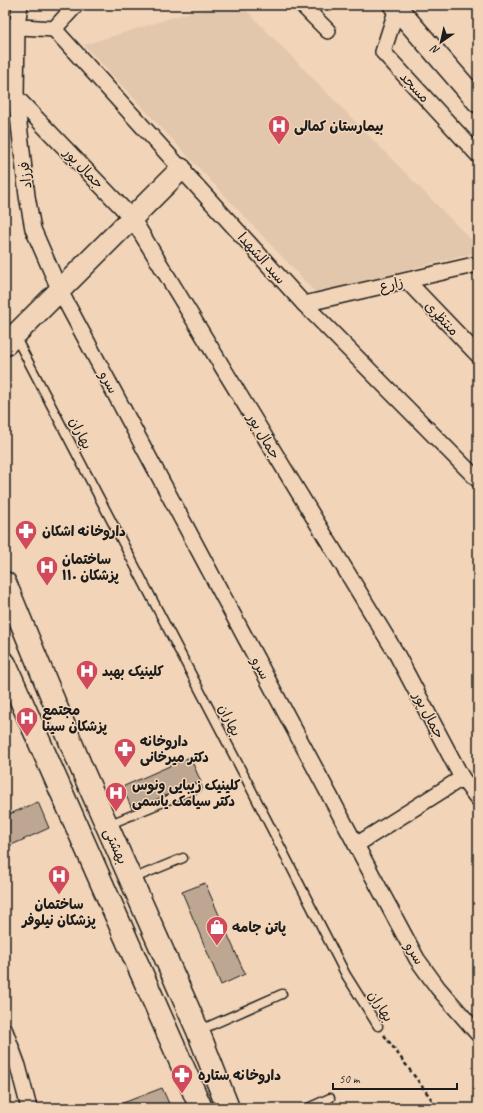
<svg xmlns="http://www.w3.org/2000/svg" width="483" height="1113" viewBox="0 0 483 1113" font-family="Caveat,'Playpen Sans Arabic',sans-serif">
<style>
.built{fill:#e2c7ad}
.building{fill:#bda792;stroke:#1c1c1c}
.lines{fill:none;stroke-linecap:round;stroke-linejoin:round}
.lane-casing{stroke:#1c1c1c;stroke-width:11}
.street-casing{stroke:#1c1c1c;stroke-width:18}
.secondary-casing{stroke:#1c1c1c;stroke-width:24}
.primary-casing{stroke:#1c1c1c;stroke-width:25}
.path{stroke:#1c1c1c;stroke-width:2.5;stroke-dasharray:4 3;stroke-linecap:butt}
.lane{stroke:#f2d5b8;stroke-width:8}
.street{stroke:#f2d5b8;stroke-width:15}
.secondary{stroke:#f2d5b8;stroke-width:21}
.primary{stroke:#f2d5b8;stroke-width:22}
.labels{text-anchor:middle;stroke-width:3;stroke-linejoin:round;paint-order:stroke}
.street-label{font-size:14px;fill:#1c1c1c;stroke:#f2d5b8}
.poi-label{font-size:14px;font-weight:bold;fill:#1c1c1c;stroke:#f2d5b8;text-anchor:start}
</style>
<rect width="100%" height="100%" fill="#f2d5b8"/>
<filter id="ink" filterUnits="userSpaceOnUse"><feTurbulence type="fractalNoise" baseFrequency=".025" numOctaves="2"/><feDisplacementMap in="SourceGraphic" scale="8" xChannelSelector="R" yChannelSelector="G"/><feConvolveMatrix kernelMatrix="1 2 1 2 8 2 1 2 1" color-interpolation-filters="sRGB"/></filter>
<g filter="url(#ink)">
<path class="built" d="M 213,5 L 241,5 L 478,247 L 478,252 L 316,293 L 84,45 Z"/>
<g class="building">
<path d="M 190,757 L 201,782 L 133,811 L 122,787 Z"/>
<path d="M 38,802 L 49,828 L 5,848 L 5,816 Z"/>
<path d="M 205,883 L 245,974 L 221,985 L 182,892 Z"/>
<path d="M 162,1088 L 171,1108 L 110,1108 Z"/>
</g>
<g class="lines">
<g class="lane-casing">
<g id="lane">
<path d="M 15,336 L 246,779 L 346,975 L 378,1026"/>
<path d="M 108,825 L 197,788"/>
<path d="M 132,879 L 183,858"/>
<path d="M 198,1031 L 282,994"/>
<path d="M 308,1108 L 330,1098"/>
</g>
</g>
<g class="street-casing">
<g id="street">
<path d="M 20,5 L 17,25 L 16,97 L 27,196 L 33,229 L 60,291 L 417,959 L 438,988 L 478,1034"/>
<path d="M 302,5 L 328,31"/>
<path d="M 397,8 L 383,52 L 478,155"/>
<path d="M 5,26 L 54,29"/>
<path d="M 54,29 L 304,304 L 478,480"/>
<path d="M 54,29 L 76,5"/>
<path d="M 16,97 L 132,218 L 396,653 L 462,778 L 478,799"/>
<path d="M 407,281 L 478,355"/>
<path d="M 304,304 L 478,264"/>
<path d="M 356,845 L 462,778"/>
<path d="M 5,1031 L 18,1066 L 29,1108"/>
</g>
</g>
<g class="secondary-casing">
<g id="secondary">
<path d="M 394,5 L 478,102"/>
<path d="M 5,345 L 181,169"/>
</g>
</g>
<g class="primary-casing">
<g id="primary">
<path d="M 5,583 L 81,767 L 198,1031 L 228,1108"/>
<path d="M 5,664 L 201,1108"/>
</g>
</g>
<path class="path" d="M 384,1035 L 438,1108"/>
<use href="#lane" class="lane"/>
<use href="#street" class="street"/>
<use href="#secondary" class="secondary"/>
<use href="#primary" class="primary"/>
</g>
</g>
<defs>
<g id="hospital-pin" transform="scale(1.15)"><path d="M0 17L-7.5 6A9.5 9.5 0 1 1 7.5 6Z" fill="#d1495b" stroke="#f2d5b8"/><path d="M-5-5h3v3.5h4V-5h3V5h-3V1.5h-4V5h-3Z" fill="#fff"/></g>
<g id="pharmacy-pin" transform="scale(1.15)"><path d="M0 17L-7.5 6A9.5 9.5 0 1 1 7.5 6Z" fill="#d1495b" stroke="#f2d5b8"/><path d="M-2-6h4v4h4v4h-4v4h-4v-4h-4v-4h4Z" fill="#fff"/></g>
<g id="shop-pin" transform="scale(1.15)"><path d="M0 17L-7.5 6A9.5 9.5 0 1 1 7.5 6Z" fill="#d1495b" stroke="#f2d5b8"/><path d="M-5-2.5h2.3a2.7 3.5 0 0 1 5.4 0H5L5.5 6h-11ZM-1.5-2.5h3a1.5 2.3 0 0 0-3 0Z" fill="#fff"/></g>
</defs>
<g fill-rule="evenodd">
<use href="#hospital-pin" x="279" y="126"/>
<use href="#pharmacy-pin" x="26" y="531"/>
<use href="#hospital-pin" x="47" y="567"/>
<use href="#hospital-pin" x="87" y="671"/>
<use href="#hospital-pin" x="27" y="718"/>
<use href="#pharmacy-pin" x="125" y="749"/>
<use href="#hospital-pin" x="116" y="793"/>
<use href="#hospital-pin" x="59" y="876"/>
<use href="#shop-pin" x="217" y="927"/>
<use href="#pharmacy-pin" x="182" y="1075"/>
</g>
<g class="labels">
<g class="street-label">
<text transform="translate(415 87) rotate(47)" y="5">مسجد</text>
<text transform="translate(84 168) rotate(46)" y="5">جمال پور</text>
<text transform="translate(25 175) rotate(-97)" y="5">فرزاد</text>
<text transform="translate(262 258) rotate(48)" y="5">سید الشهدا</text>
<text transform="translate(391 284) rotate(-13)" y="5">زارع</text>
<text transform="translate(442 318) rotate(46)" y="5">منتظری</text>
<text transform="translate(109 382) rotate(62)" y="5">سرو</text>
<text transform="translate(81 433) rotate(63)" y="5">بهاران</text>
<text transform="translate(264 436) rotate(59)" y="5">جمال پور</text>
<text transform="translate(261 668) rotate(62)" y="5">سرو</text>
<text transform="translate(429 715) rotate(62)" y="5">جمال پور</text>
<text transform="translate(230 720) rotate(63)" y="5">بهاران</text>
<text transform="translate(116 846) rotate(66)" y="5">بهشتى</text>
<text transform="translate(415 953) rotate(60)" y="5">سرو</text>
<text transform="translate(381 1006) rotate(57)" y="5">بهاران</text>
</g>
<g class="poi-label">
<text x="294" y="131">بیمارستان کمالی</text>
<text x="42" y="536">داروخانه اشکان</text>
<text x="62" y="564">ساختمان<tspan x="62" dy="16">پزشکان ۱۱۰</tspan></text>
<text x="102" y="676">کلینیک بهبد</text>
<text x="42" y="715">مجتمع<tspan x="42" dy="16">پزشکان سینا</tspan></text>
<text x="140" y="746">داروخانه<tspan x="140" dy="16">دکتر میرخانی</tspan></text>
<text x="132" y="790">کلینیک زیبایی ونوس<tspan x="132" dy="16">دکتر سیامک یاسمی</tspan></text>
<text x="59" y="909" text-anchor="middle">ساختمان<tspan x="59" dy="16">پزشکان نیلوفر</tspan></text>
<text x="232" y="932">پاتن جامه</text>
<text x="198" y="1080">داروخانه ستاره</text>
</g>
</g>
<rect width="483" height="1113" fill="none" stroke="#f2d5b8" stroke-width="20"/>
<rect x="10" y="10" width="463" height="1093" fill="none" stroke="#1c1c1c" stroke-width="1.5" filter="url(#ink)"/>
<g transform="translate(441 42) rotate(214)" stroke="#f2d5b8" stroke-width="3" paint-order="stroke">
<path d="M0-3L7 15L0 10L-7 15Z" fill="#1c1c1c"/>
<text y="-6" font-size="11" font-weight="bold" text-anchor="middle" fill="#1c1c1c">N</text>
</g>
<path d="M333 1083v6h124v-6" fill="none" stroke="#1c1c1c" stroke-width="2"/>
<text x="339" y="1083" font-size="12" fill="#1c1c1c" stroke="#f2d5b8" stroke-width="3" paint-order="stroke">50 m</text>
</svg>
